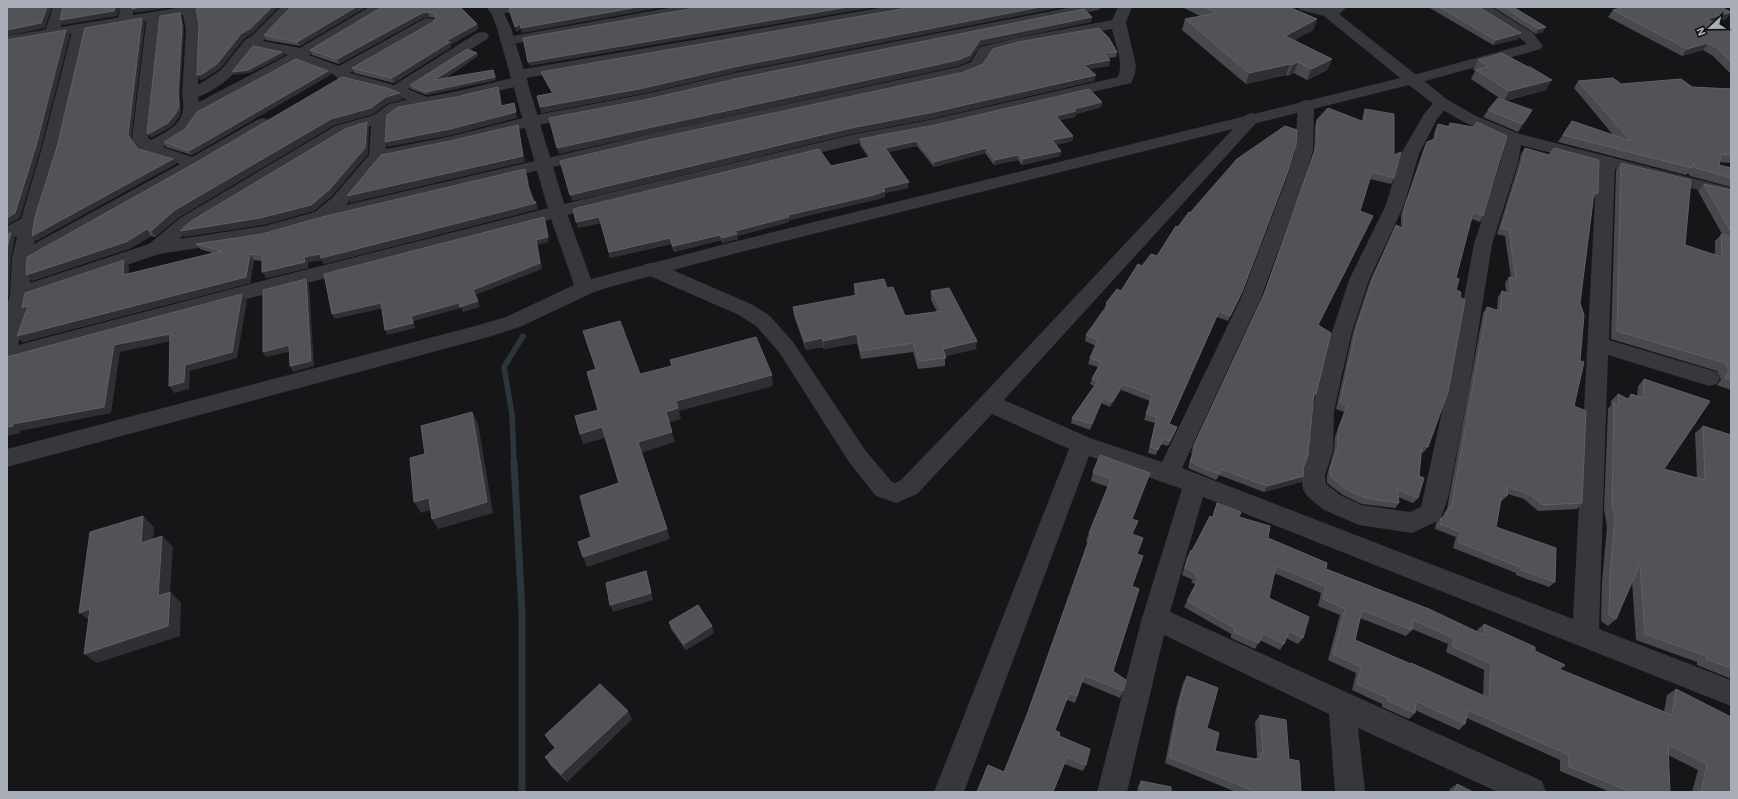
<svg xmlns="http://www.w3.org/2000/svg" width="1738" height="799" viewBox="0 0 1738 799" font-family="'Work Sans',sans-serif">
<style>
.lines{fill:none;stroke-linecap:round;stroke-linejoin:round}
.stream-far1{stroke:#2c353c;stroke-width:5.5}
.stream{stroke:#2c353c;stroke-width:7}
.minor{fill:#37383d;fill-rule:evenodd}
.tertiary{fill:#37383d;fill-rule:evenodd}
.wall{fill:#47494d;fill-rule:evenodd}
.shaded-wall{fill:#2f3033}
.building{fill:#525359;stroke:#5f6168;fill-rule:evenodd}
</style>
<rect width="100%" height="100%" fill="#161618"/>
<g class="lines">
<path class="stream-far1" d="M 514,463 L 512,414 L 504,367 L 523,336"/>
<path class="stream" d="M 514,462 L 522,612 L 522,792"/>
<g class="minor">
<path d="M 53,7 L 67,7 L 59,32 L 57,35 L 52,36 L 47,35 L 45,32 Z"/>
<path d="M 120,7 L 134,7 L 132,21 L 130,24 L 125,25 L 120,24 L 118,21 Z"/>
<path d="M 184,7 L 198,7 L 196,10 L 200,30 L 198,85 L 221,70 L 245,40 L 254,34 L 281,7 L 296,7 L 263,41 L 300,48 L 369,7 L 386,7 L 384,10 L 309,55 L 339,66 L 424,19 L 429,18 L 434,19 L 436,22 L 434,25 L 350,73 L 394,85 L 477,33 L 482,32 L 487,33 L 489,36 L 487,39 L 408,89 L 427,97 L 458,91 L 512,78 L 510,75 L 513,72 L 518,70 L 885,7 L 917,7 L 915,10 L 910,11 L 526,78 L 528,81 L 526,84 L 458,101 L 400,111 L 388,120 L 386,149 L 452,136 L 531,116 L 645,94 L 735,73 L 1072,7 L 1101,7 L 1099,10 L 1094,11 L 735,83 L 645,104 L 532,126 L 452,146 L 383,160 L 346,205 L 654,133 L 958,67 L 971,62 L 980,47 L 1017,38 L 1112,20 L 1118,7 L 1132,7 L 1126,22 L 1136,66 L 1135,73 L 1131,83 L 934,129 L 851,145 L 602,206 L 273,292 L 7,364 L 7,306 L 10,294 L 12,259 L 17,236 L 7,240 L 7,226 L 21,219 L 41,151 L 73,28 L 75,25 L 80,24 L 85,25 L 87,28 L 59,151 L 38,222 L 34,244 L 180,164 L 143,152 L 132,139 L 147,16 L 149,13 L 154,12 L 159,13 L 161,16 L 148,138 L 151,140 C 172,129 188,122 182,95 L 186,30 L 182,10 ZM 1112,29 C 1115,44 1124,61 1118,77 L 934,119 L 851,135 L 600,195 L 273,278 L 18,345 L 29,298 L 159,254 L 265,238 L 325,221 L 654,143 L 963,76 L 982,68 L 991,53 L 1017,46 ZM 254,48 L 288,55 L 199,102 L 198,97 C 223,87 240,70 254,48 ZM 298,62 L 335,75 L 338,79 L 390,93 L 407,100 L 389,104 L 374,115 L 335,126 L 180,218 L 149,244 L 30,283 L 31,262 L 269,126 L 271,123 L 269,120 L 263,118 L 257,120 L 192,157 L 163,147 L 187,132 L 199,115 ZM 371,126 L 369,155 L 333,197 L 315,212 L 264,226 L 179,239 L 194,226 L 347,134 Z"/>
<path d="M 496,7 L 524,7 L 522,10 L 497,15 L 492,14 L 490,11 L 492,8 Z"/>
<path d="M 674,7 L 705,7 L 703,10 L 698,11 L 507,45 L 502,44 L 500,41 L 502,38 L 507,37 Z"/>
<path d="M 1474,7 L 1491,7 L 1533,33 L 1543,46 L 1541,49 L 1418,83 L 1412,85 L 1406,83 L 1404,80 L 1406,77 L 1527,44 L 1515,34 L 1476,10 Z"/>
<path d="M 1442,98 L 1448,100 L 1450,103 L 1437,119 L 1419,154 L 1404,205 L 1369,280 L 1352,332 L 1343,370 L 1334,412 L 1333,451 L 1325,475 L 1326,484 L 1342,496 L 1362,505 L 1410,512 L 1421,507 L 1447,389 L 1474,244 L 1500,163 L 1506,138 L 1508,134 L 1514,133 L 1520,134 L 1522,138 L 1518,163 L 1492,244 L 1469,389 L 1448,498 L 1440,520 L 1412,533 L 1359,525 L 1324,510 L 1307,496 L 1303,489 L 1301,475 L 1309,451 L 1312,412 L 1321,370 L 1332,332 L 1349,280 L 1386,205 L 1401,154 L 1424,114 L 1436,100 Z"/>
<path d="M 1306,100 L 1312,102 L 1314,105 L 1313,151 L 1304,180 L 1261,298 L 1182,468 L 1573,619 L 1597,161 L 1600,157 L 1606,156 L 1612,157 L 1615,161 L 1609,340 L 1717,372 L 1720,378 L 1717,384 L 1709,386 L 1608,355 L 1599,629 L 1731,680 L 1731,706 L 1203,497 L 1170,612 L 1542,781 L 1546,792 L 1498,792 L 1358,728 L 1365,792 L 1335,792 L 1329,714 L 1164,635 L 1127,792 L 1097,792 L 1142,618 L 1182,489 L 1089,456 L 964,792 L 934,792 L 1069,449 L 992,414 L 917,494 L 896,503 L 876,496 L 849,462 L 779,352 L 756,326 L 739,315 L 645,274 L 642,269 L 645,264 L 652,263 L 659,264 L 753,305 L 770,316 L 793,342 L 865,450 L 892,482 L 895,483 L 901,480 L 981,397 L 1246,115 L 1252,113 L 1258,115 L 1260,118 L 1258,121 L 1004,400 L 1090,438 L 1162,462 L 1241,298 L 1286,180 L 1295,151 L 1298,105 L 1300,102 Z"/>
</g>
<g class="tertiary">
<path d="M 182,7 L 215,7 L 213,10 L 208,11 L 7,44 L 7,36 Z"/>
<path d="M 486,7 L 501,7 L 511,28 L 567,213 L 591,279 L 733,242 L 1400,78 L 1324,16 L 1300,10 L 1298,7 L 1327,8 L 1347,7 L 1339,14 L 1448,100 L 1476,116 L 1520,134 L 1731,188 L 1731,198 L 1508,142 L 1464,122 L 1436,106 L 1409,85 L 733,254 L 606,288 L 592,293 L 520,327 L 485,338 L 7,467 L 7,449 L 475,326 L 506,317 L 574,285 L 549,213 L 497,28 L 491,13 Z"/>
</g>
</g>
<g class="wall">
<path d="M 291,7 L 366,7 L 300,46 L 266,40 L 264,35 Z"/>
<path d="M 382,7 L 460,7 L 477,24 L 478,29 L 450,45 L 451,47 L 394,83 L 354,73 L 352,68 L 433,22 L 435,18 L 429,17 L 423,18 L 339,64 L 312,55 L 310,50 Z"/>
<path d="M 1184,7 L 1289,7 L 1317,19 L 1313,30 L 1294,40 L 1332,59 L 1327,70 L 1307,80 L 1294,73 L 1288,76 L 1286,75 L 1246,84 L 1182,30 L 1185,19 L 1200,16 L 1184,8 Z"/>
<path d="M 1428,7 L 1479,7 L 1521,33 L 1518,39 L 1493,45 Z"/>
<path d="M 1493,7 L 1513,7 L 1543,32 L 1536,34 Z"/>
<path d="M 1619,7 L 1721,7 L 1731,12 L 1726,19 L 1714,22 L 1731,31 L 1731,74 L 1713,56 L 1703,50 L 1682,56 L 1608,17 L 1613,10 L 1620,8 Z"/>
<path d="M 993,49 L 1117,52 L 1116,57 L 1108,58 L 1110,60 L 1109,66 L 1089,69 L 1094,81 L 934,118 L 851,134 L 572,201 L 964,72 L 983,64 Z"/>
<path d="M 478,56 L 444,79 L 493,70 L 496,80 L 427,95 L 411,89 L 410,85 Z"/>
<path d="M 1478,60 L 1546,90 L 1505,101 L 1532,110 L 1528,118 L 1518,132 L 1483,117 L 1488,110 L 1501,99 L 1471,79 L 1475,71 L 1473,70 Z"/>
<path d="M 328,71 L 330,75 L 192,155 L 166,147 L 164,142 Z"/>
<path d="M 541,72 L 735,72 L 645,93 L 541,113 L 552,93 L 543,77 Z"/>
<path d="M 342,77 L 402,100 L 388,103 L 373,114 L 334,125 L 179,217 L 155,237 L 151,236 L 131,248 L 32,281 L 197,162 Z"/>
<path d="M 1578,81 L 1621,84 L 1731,89 L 1731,163 L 1720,162 L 1719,165 L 1731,168 L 1731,187 L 1690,176 L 1688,173 L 1686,175 L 1558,142 L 1572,121 L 1614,136 L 1574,88 Z"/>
<path d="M 1102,102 L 1101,107 L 1076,114 L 1075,117 L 1060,120 L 1073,136 L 1072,141 L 1056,145 L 1061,151 L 1060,156 L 1022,165 L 1018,160 L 994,165 L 985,153 L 934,167 L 917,146 L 889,152 L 908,188 L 885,193 L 885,197 L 874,200 L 789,220 L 789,222 L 737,236 L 738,239 L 723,243 L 721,240 L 674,252 L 671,244 L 610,258 L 601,223 L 578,228 L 868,157 L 860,145 L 860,139 Z"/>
<path d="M 1365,109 L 1394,178 L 1391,184 L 1370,179 L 1318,325 L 1316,394 L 1313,400 L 1303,469 L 1304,476 L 1301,482 L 1264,492 L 1219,475 L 1216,480 L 1188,468 L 1192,453 L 1191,453 L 1193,447 L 1263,296 L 1314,151 L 1315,126 L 1317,120 L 1362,121 L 1363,115 Z"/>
<path d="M 1450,123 L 1483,216 L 1480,222 L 1472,219 L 1456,278 L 1456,290 L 1428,447 L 1423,453 L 1421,452 L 1418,498 L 1413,503 L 1398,497 L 1399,503 L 1395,508 L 1362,504 L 1343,495 L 1327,483 L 1327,475 L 1334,451 L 1335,437 L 1344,412 L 1336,409 L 1353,332 L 1370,281 L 1396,225 L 1401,227 L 1401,215 L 1424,148 L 1427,142 L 1433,139 L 1435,130 L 1438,124 L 1448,126 Z"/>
<path d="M 1525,148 L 1598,193 L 1593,199 L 1580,303 L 1574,406 L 1582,503 L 1577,509 L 1538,511 L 1524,499 L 1508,494 L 1507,496 L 1502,501 L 1501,501 L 1496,527 L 1555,582 L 1549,587 L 1516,575 L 1516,573 L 1453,548 L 1456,537 L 1435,529 L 1436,523 L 1441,518 L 1443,517 L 1444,513 L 1447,509 L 1483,313 L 1487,307 L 1497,310 L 1498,297 L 1502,291 L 1506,292 L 1505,283 L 1509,277 L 1511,278 L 1505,236 L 1497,234 L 1519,163 L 1521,154 Z"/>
<path d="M 1621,163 L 1685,245 L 1715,255 L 1715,241 L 1722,234 L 1698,191 L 1704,184 L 1731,190 L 1731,390 L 1717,385 L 1721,379 L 1717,371 L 1611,339 L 1616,171 Z"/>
<path d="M 527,175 L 530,191 L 534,202 L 538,209 L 324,264 L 322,260 L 308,262 L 308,268 L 266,278 L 262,261 L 254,260 L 250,283 L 23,342 L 17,336 L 26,312 L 22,308 L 129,266 L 128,274 L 213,253 L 200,249 L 196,244 L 262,234 Z"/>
<path d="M 1190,213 L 1240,297 L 1228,321 L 1217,317 L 1169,425 L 1177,427 L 1175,432 L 1168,446 L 1160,444 L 1156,455 L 1148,453 L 1155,423 L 1144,420 L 1150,401 L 1121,390 L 1110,407 L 1101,403 L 1090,430 L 1071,423 L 1072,418 L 1094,386 L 1090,384 L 1092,379 L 1098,367 L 1088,364 L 1090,358 L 1096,346 L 1085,341 L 1086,335 L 1105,309 L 1106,303 L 1121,291 L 1142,266 L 1157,256 L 1178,227 Z"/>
<path d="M 854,284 L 887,288 L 905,316 L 937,312 L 931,300 L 931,291 L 976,349 L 945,356 L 945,366 L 918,369 L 913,352 L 861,359 L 857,343 L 824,349 L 823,347 L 806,350 L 794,316 L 793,307 L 855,296 L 854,292 Z"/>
<path d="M 1644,379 L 1664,469 L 1697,478 L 1695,433 L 1703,426 L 1731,435 L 1731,677 L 1729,678 L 1697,665 L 1697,662 L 1636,640 L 1632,581 L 1616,619 L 1608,626 L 1601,621 L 1602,582 L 1607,527 L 1604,509 L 1608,409 L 1611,405 L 1611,401 L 1618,394 L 1627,399 L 1631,394 L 1637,396 L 1638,386 Z"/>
<path d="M 1100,455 L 1132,519 L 1132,534 L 1137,554 L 1132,586 L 1113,671 L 1123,691 L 1120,698 L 1082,682 L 1075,703 L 1067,700 L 1055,730 L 1086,765 L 1083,771 L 1064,764 L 1004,772 L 1028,712 L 1088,542 L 1086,541 L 1089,533 L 1108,487 L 1091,481 L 1093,472 Z"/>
<path d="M 1217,503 L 1239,517 L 1268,538 L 1326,569 L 1477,632 L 1477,630 L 1484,624 L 1535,651 L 1565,665 L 1559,670 L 1664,712 L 1667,695 L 1676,689 L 1731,792 L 1692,792 L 1698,770 L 1668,755 L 1670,792 L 1610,792 L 1560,771 L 1560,760 L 1467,718 L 1465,724 L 1459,730 L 1415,710 L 1415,713 L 1409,719 L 1382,707 L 1382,704 L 1352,690 L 1356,673 L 1328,660 L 1340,615 L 1318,606 L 1321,593 L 1274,573 L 1269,598 L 1303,638 L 1298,644 L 1286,638 L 1284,644 L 1280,650 L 1260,640 L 1255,649 L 1231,638 L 1231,634 L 1184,607 L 1196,585 L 1191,582 L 1193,580 L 1182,575 L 1187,557 L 1191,550 L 1192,551 L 1212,517 L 1214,510 ZM 1360,618 L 1406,636 L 1412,630 L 1412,629 L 1448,644 L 1446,652 L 1484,670 L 1483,696 L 1411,663 L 1410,664 L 1355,640 Z"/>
<path d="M 669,622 L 714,633 L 686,650 L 671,629 Z"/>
<path d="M 1187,676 L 1207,728 L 1215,751 L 1255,759 L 1257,757 L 1255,722 L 1260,715 L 1289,759 L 1301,792 L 1236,792 L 1165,763 L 1176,708 L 1183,683 Z"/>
<path d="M 632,719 L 567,782 L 551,766 L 545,757 L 555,748 L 550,743 L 545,735 Z"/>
<path d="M 1141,781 L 1171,792 L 1137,792 L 1138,786 Z"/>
<path d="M 1457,784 L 1473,792 L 1449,792 L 1450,789 Z"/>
</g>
<g class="shaded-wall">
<path d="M 47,7 L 52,7 L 45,28 L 7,36 L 7,30 Z"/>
<path d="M 115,7 L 120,7 L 117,16 L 63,25 L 60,20 Z"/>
<path d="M 141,7 L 173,7 L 135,13 L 132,9 Z"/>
<path d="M 272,7 L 279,7 L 253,33 L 244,39 L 220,69 L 204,79 L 200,80 L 197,75 Z"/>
<path d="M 356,7 L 366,7 L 300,46 L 297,42 Z"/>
<path d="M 638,7 L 665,7 L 522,33 L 521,29 L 516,32 L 515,27 L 520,24 Z"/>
<path d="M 848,7 L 876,7 L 530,66 L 528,62 Z"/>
<path d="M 1040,7 L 1064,7 L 735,72 L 645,93 L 541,113 L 540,107 L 734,67 Z"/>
<path d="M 428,12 L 429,17 L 423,18 L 339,64 L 337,59 L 422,13 Z"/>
<path d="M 1731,12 L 1726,19 L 1702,26 L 1707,19 Z"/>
<path d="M 180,13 L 182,17 L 184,30 L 180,95 L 181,112 L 179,118 L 171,127 L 151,138 L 148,134 L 178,91 Z"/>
<path d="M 1092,17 L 1091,22 L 980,46 L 970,61 L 958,66 L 559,154 L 557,148 L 980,40 Z"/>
<path d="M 142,18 L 145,23 L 131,140 L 128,135 Z"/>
<path d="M 1317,19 L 1313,30 L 1281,46 L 1285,36 Z"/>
<path d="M 477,24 L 478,29 L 450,45 L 451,47 L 394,83 L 392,78 L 446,41 Z"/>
<path d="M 1546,27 L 1543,32 L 1536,34 L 1538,29 Z"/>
<path d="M 66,30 L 70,35 L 40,151 L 20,218 L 7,225 L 7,218 Z"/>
<path d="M 1521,33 L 1518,39 L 1493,45 L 1496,40 Z"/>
<path d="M 1708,43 L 1703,50 L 1682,56 L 1687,49 Z"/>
<path d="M 282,52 L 284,56 L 250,73 L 234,75 L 232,72 Z"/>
<path d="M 477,53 L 478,56 L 436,84 L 434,80 Z"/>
<path d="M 1332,59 L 1327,70 L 1307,80 L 1311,69 Z"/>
<path d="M 1110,60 L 1109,66 L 1083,70 L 1084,65 Z"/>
<path d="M 1298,62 L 1294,73 L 1288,76 L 1292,65 Z"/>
<path d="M 1290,64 L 1286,75 L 1246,84 L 1249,73 Z"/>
<path d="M 493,70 L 496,80 L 427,95 L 426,92 Z"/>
<path d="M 328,71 L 330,75 L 192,155 L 189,151 Z"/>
<path d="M 1096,75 L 1094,81 L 934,118 L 851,134 L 572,201 L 570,195 L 851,128 Z"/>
<path d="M 1552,80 L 1546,90 L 1504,101 L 1509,91 Z"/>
<path d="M 498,87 L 500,92 L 503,111 L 501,106 Z"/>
<path d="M 400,93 L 402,100 L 388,103 L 373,114 L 334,125 L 179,217 L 155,237 L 151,231 L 175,210 L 331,119 L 386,97 Z"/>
<path d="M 1102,102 L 1101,107 L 1076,114 L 1075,117 L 1055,121 L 1056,116 L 1074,109 Z"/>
<path d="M 514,103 L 517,118 L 452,135 L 388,147 L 385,142 Z"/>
<path d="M 1532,110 L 1528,118 L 1518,132 L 1522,124 Z"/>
<path d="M 367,122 L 369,128 L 368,154 L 332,196 L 314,211 L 264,225 L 184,237 L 180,231 Z"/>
<path d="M 518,125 L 519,131 L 525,162 L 350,203 L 347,196 Z"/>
<path d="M 1073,136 L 1072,141 L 1051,146 L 1052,140 Z"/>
<path d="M 917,141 L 917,146 L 885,153 L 885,148 Z"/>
<path d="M 986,148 L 985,153 L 934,167 L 934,162 Z"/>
<path d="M 1061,151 L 1060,156 L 1022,165 L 1023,159 Z"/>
<path d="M 1018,155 L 1018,160 L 994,165 L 995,160 Z"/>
<path d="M 173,159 L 176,164 L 36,241 L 32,236 Z"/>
<path d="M 525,169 L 527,175 L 530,192 L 528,186 Z"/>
<path d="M 909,182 L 908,188 L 885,193 L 885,197 L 874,200 L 789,220 L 789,222 L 737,236 L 738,239 L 723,243 L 722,238 L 735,231 L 788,215 L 883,188 Z"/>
<path d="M 536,203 L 538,209 L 324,264 L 322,260 L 308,262 L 308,268 L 266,278 L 262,272 L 304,257 Z"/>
<path d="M 544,217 L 546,222 L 549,242 L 538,245 L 542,269 L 475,295 L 473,290 L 536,240 Z"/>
<path d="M 599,217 L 601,223 L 578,228 L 576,222 Z"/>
<path d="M 147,229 L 151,236 L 131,248 L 32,281 L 26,275 Z"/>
<path d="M 11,233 L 15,238 L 11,259 L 9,294 L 7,301 L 7,249 Z"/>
<path d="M 720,235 L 721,240 L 674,252 L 673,246 Z"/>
<path d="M 670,238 L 671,244 L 610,258 L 609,252 Z"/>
<path d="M 250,254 L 254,260 L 250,283 L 23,342 L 17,336 Z"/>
<path d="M 124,260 L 129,266 L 128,281 L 123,275 Z"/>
<path d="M 306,279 L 309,284 L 314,366 L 293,372 L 290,366 Z"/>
<path d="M 242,294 L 247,301 L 237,358 L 190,371 L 189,389 L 174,393 L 169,386 L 185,365 Z"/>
<path d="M 478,301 L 480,307 L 463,312 L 461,308 L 414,321 L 415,328 L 387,335 L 385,330 L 411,316 L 459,303 Z"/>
<path d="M 381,303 L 384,308 L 335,319 L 332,314 Z"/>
<path d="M 28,306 L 27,313 L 22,308 Z"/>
<path d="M 170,334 L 176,340 L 120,352 L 111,413 L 20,431 L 20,433 L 7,436 L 7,427 L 114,345 Z"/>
<path d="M 857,334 L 857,343 L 824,349 L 823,341 Z"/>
<path d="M 822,338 L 823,347 L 806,350 L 805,342 Z"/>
<path d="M 977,341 L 976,349 L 942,357 L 943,349 Z"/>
<path d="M 289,345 L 292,351 L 266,357 L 263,352 Z"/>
<path d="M 772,375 L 773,386 L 679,411 L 681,419 L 668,423 L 666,412 L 676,401 Z"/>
<path d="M 1123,384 L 1121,390 L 1110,407 L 1112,402 Z"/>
<path d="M 472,412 L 478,423 L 493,513 L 438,529 L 432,519 Z"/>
<path d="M 602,427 L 605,438 L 583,444 L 580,434 Z"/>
<path d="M 672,432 L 675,442 L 641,453 L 638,442 Z"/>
<path d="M 1304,476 L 1301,482 L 1264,492 L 1267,486 Z"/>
<path d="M 429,498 L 436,508 L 421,513 L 414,502 Z"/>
<path d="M 143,516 L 154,527 L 152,553 L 141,543 Z"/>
<path d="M 667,529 L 670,539 L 587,567 L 583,557 Z"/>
<path d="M 162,536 L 173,547 L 169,606 L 158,596 Z"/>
<path d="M 646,571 L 648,578 L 653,600 L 613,612 L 610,605 Z"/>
<path d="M 170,592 L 181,602 L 180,636 L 97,663 L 84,654 Z"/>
<path d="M 90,609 L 92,622 L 79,613 Z"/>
<path d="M 712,626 L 714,633 L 686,650 L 684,644 Z"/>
<path d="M 628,711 L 632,719 L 567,782 L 561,774 Z"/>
</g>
<g class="building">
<path d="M 7,7 L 47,7 L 41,23 L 7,30 Z"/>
<path d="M 63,7 L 115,7 L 114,11 L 60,20 Z"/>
<path d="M 132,7 L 141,7 L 132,9 Z"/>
<path d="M 209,7 L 272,7 L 251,28 L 241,34 L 217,64 L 202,74 L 197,75 L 199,25 L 196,9 Z"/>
<path d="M 291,7 L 356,7 L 297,42 L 264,35 Z"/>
<path d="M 382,7 L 460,7 L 477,24 L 446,41 L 450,42 L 392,78 L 352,68 L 433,22 L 436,18 L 434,13 L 428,12 L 422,13 L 337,59 L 310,50 Z"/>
<path d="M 519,7 L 638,7 L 521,28 L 520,24 L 515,27 L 509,9 Z"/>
<path d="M 701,7 L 848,7 L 528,62 L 523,38 Z"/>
<path d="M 913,7 L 1040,7 L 734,67 L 644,88 L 540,107 L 537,96 L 553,93 L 541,72 Z"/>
<path d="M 1205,7 L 1289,7 L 1317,19 L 1285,36 L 1332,59 L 1311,69 L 1298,62 L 1292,65 L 1290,64 L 1249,73 L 1185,19 L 1217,13 Z"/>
<path d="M 1439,7 L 1479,7 L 1521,33 L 1496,40 Z"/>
<path d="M 1504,7 L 1513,7 L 1546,27 L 1538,29 Z"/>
<path d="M 1624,7 L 1721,7 L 1731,12 L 1707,19 L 1731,31 L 1731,62 L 1718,49 L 1708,43 L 1687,49 L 1613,10 Z"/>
<path d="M 1084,9 L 1092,17 L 980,40 L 970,55 L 958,60 L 557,148 L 549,118 L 644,100 L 735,79 Z"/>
<path d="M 180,13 L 182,26 L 178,91 L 179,107 L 176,113 L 168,123 L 148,134 L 147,133 L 160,16 Z"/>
<path d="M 142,18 L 128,135 L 139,149 L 173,159 L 32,236 L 35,217 L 57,147 L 85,28 Z"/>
<path d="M 1099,28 L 1109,38 L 1117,52 L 1103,53 L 1110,60 L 1084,65 L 1096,75 L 934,112 L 851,128 L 570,195 L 560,161 L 653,139 L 964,72 L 983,64 L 993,49 L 1018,42 Z"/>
<path d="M 66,30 L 36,146 L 15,213 L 7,218 L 7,40 Z"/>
<path d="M 253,46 L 282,52 L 248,70 L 232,72 Z"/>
<path d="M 467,49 L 477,53 L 434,80 L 493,70 L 495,77 L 426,92 L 410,85 Z"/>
<path d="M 1502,53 L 1528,67 L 1530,67 L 1552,80 L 1509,91 L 1476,70 L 1489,66 L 1478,60 Z"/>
<path d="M 296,59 L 328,71 L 189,151 L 164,142 L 185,129 L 197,112 Z"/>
<path d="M 342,77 L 387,88 L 400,93 L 386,97 L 371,108 L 331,119 L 175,210 L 151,231 L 147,229 L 126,242 L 26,275 L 27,257 L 197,162 Z"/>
<path d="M 1613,78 L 1621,84 L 1681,79 L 1692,87 L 1731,89 L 1731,155 L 1721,154 L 1719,165 L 1731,168 L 1731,178 L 1696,168 L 1693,163 L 1692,168 L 1563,135 L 1572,121 L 1631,141 L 1578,81 Z"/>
<path d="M 498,87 L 501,106 L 514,103 L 516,112 L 450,129 L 385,142 L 387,115 L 398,107 L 456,97 Z"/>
<path d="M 1089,89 L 1102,102 L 1074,109 L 1076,111 L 1056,116 L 1073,136 L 1052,140 L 1061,151 L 1023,159 L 1018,155 L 995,160 L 986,148 L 934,162 L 917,141 L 885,148 L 909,182 L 883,188 L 885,191 L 874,195 L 788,215 L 789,217 L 735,231 L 737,234 L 722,238 L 720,235 L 673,246 L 670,238 L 609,252 L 599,217 L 576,222 L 573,209 L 819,149 L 831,166 L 871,157 L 860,139 L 935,125 Z"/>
<path d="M 1498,98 L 1532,110 L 1522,124 L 1488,110 Z"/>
<path d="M 1328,108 L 1364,122 L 1365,109 L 1394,114 L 1394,155 L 1401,152 L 1394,178 L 1372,172 L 1360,211 L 1373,216 L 1318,325 L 1331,333 L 1316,394 L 1314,393 L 1308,455 L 1303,469 L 1304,476 L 1267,486 L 1221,469 L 1219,474 L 1190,462 L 1195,448 L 1193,447 L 1265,292 L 1317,145 L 1317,120 Z"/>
<path d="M 367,122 L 365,148 L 329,190 L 311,205 L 260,218 L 180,231 L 191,221 L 345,129 Z"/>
<path d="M 1477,122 L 1507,136 L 1483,216 L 1473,212 L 1456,278 L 1459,279 L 1456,290 L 1461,292 L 1460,297 L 1465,300 L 1448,392 L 1428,447 L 1422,445 L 1419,476 L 1424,478 L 1418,498 L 1397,489 L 1399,503 L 1366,498 L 1346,489 L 1331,477 L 1330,469 L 1338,446 L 1338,431 L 1347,406 L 1340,403 L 1357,326 L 1374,275 L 1396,225 L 1404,229 L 1404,209 L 1427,142 L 1435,139 L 1438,124 L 1450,127 L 1450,123 L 1473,127 Z"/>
<path d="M 518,125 L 523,156 L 347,196 L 381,155 L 450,141 Z"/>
<path d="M 1285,126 L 1297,130 L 1296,145 L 1287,174 L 1242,292 L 1230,316 L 1219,311 L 1169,424 L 1177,427 L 1170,441 L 1163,439 L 1158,450 L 1150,447 L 1157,417 L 1146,414 L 1152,395 L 1123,384 L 1112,402 L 1103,398 L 1092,424 L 1072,418 L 1098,381 L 1092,379 L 1101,362 L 1090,358 L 1098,340 L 1086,335 L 1108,304 L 1106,303 L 1117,289 L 1121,291 L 1138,264 L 1142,266 L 1151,254 L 1157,256 L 1176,226 L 1178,227 L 1189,212 L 1190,213 L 1237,159 Z"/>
<path d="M 1525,148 L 1549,155 L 1554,148 L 1599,160 L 1598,193 L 1594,193 L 1580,303 L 1584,315 L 1580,361 L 1584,362 L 1574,406 L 1586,411 L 1582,503 L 1543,505 L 1529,494 L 1508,487 L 1507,496 L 1502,494 L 1496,527 L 1556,548 L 1555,582 L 1521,570 L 1522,568 L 1458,542 L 1461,532 L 1440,524 L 1441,518 L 1446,515 L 1449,507 L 1451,508 L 1487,307 L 1500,311 L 1502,291 L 1511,294 L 1509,277 L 1516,279 L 1509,230 L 1501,228 L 1523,158 Z"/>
<path d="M 1621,163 L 1691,180 L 1685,245 L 1722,257 L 1721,234 L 1731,237 L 1731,380 L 1725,378 L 1729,371 L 1725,363 L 1617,331 Z"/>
<path d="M 525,169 L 528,186 L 534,202 L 535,201 L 536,203 L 321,258 L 320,254 L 304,257 L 305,262 L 262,272 L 262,255 L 250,254 L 246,277 L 17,336 L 28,306 L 22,308 L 25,293 L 124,260 L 123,275 L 222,251 L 196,244 L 262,234 L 322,217 Z"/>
<path d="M 1704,184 L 1731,190 L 1731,232 Z"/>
<path d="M 544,217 L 548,237 L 536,240 L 540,263 L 473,290 L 478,301 L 460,307 L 459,303 L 411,316 L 413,323 L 385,330 L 381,303 L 332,314 L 324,274 Z"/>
<path d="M 11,233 L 7,249 L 7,234 Z"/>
<path d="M 306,279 L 311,361 L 290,366 L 289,345 L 263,352 L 263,290 Z"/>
<path d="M 884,279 L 887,288 L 893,287 L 905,316 L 942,311 L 931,291 L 949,288 L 977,341 L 943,349 L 946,358 L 919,361 L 913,343 L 861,351 L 857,334 L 823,341 L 822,338 L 805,342 L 793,307 L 857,295 L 854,284 Z"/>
<path d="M 242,294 L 232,352 L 185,365 L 184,382 L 169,386 L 170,334 L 114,345 L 104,407 L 13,424 L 13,426 L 7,427 L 7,357 Z"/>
<path d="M 620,321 L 640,374 L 672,366 L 670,360 L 756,337 L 772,375 L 676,401 L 678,408 L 666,412 L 672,432 L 638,442 L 667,529 L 583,557 L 578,542 L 591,537 L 580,496 L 619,483 L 602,427 L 580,434 L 575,416 L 598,410 L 587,372 L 596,369 L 583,331 Z"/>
<path d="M 1644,379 L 1710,401 L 1664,469 L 1705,480 L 1703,426 L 1731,435 L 1731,668 L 1706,659 L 1706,656 L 1645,634 L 1640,564 L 1616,619 L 1609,615 L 1610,575 L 1615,520 L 1612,502 L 1614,402 L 1616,406 L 1618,406 L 1618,394 L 1630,400 L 1631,394 L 1643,398 Z"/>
<path d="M 472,412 L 487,502 L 432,519 L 429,498 L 414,502 L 410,458 L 425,454 L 421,426 Z"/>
<path d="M 1100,455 L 1150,473 L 1132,519 L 1138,521 L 1132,534 L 1143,538 L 1137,554 L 1143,556 L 1132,586 L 1139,589 L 1113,671 L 1126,680 L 1123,691 L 1084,675 L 1077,696 L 1069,693 L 1055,730 L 1060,733 L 1059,736 L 1090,749 L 1086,765 L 1067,757 L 1053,792 L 977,792 L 988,765 L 1004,772 L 1028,712 L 1091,534 L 1089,533 L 1111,479 L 1093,472 Z"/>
<path d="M 1217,503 L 1241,512 L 1239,517 L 1270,526 L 1268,538 L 1327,563 L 1326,569 L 1429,609 L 1484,635 L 1484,624 L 1535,647 L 1535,651 L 1565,665 L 1559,669 L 1672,715 L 1676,689 L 1731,717 L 1731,792 L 1701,792 L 1707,764 L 1668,745 L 1670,792 L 1631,792 L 1568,766 L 1569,755 L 1468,710 L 1465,724 L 1416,701 L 1415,713 L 1388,701 L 1388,698 L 1357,684 L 1361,667 L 1333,654 L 1345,609 L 1323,599 L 1326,587 L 1276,566 L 1269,598 L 1309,617 L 1303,638 L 1289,631 L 1284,644 L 1263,633 L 1259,643 L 1234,632 L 1235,628 L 1187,601 L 1199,578 L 1195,576 L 1196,573 L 1185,568 L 1191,550 L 1192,551 L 1210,516 L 1213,518 ZM 1362,610 L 1412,630 L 1413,620 L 1454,638 L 1452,646 L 1491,664 L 1489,698 L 1411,663 L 1411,664 L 1355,640 Z"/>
<path d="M 143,516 L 141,543 L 162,536 L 158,596 L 170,592 L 168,626 L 84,654 L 90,609 L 79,613 L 90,532 Z"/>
<path d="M 646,571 L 651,593 L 610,605 L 606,583 Z"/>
<path d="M 698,605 L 712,626 L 684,644 L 669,622 Z"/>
<path d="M 1187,676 L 1218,688 L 1207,728 L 1219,733 L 1215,751 L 1260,760 L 1260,753 L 1263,753 L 1260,715 L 1286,720 L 1289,759 L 1299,761 L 1301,792 L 1257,792 L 1169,757 L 1180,701 Z"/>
<path d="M 600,684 L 628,711 L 561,774 L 545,757 L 556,747 L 545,735 Z"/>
<path d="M 1141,781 L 1171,787 L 1171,792 L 1141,792 Z"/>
<path d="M 1457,784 L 1473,792 L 1455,792 Z"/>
</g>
<rect width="1738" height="799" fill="none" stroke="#a8adb8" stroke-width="16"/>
<g transform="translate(1710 28) rotate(248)" stroke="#111113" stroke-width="3" paint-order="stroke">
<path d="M0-3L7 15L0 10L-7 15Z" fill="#a8adb8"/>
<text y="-6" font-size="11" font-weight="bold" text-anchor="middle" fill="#a8adb8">N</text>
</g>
</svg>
